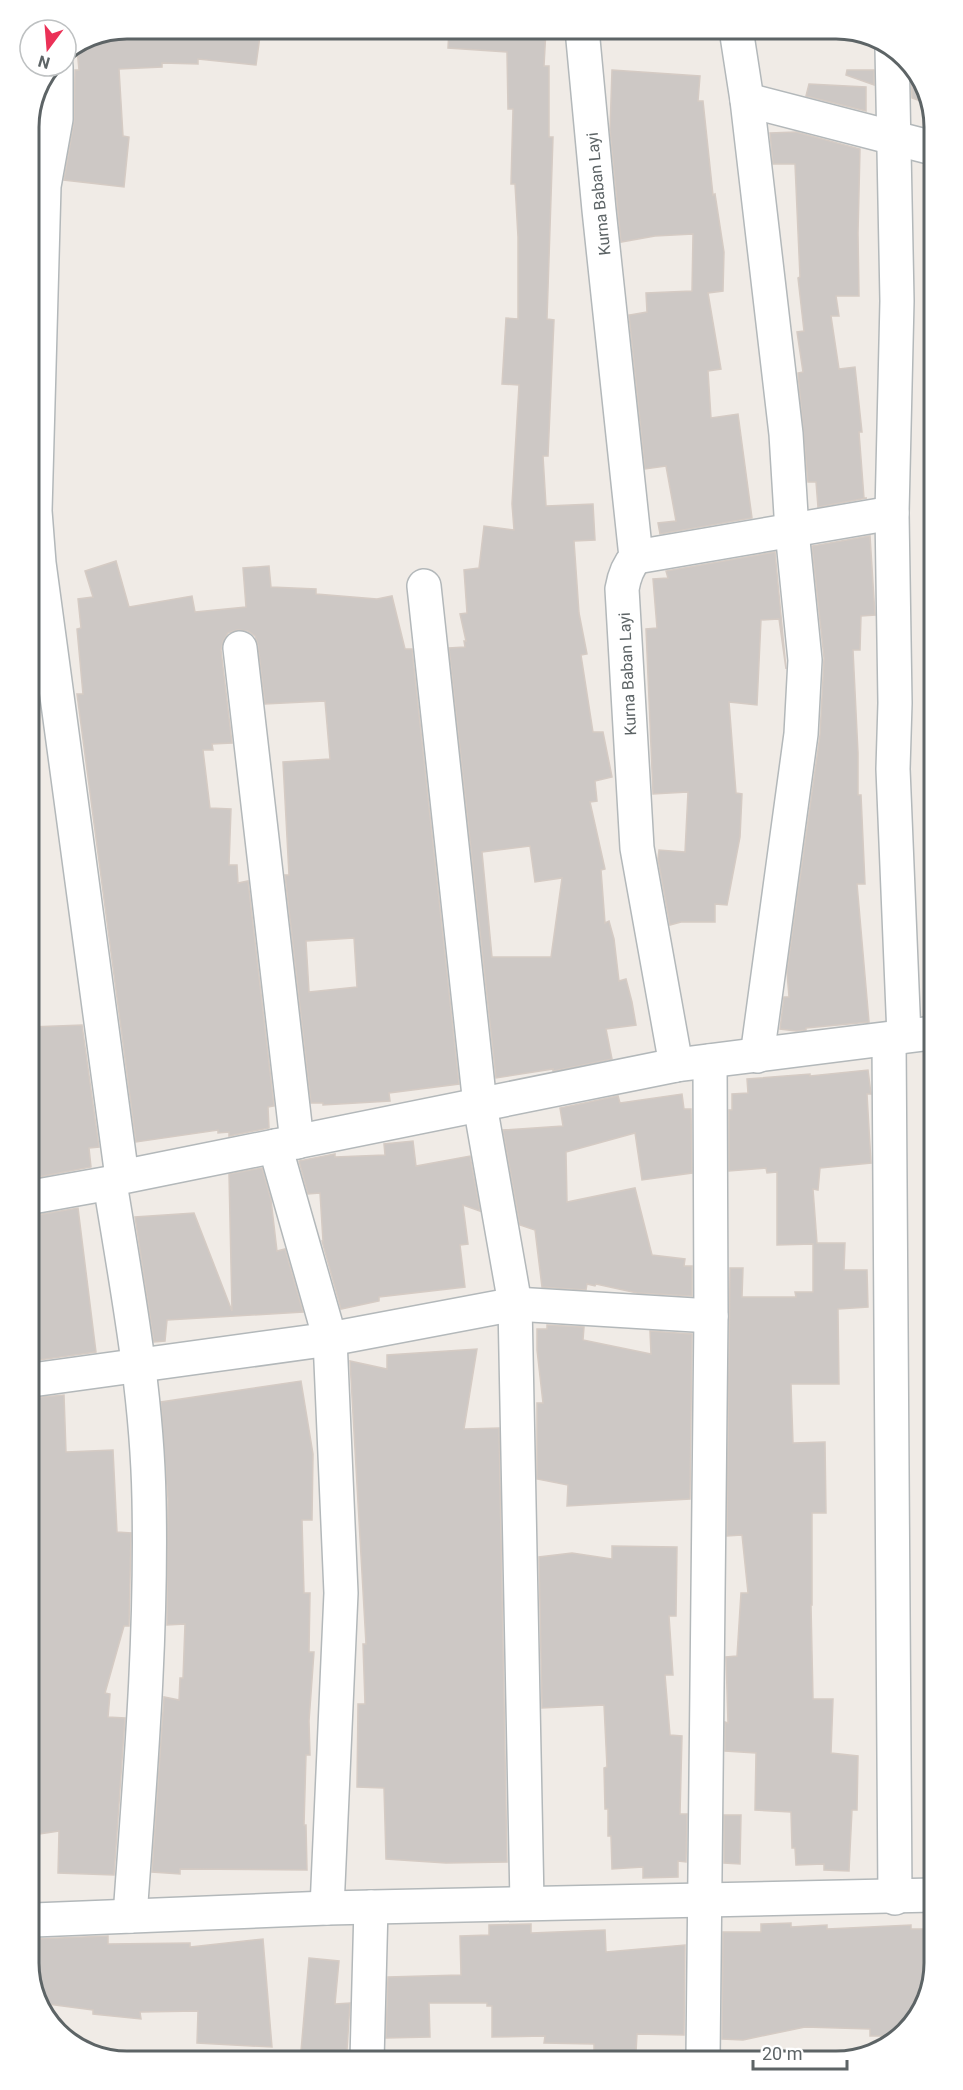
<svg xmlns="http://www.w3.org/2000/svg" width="963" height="2090" viewBox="0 0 963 2090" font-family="Roboto,sans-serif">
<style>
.building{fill:#cdc8c5;stroke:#d5cbc4;stroke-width:1.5;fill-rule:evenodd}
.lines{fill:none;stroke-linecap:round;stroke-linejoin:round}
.minor-casing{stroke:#b3b8ba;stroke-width:36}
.minor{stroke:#fff;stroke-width:33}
.labels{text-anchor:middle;stroke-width:4.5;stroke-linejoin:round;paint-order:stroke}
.street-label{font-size:16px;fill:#5d6466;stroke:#fff}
.rim{fill:none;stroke:#5d6466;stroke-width:3}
</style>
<rect width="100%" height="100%" fill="#f0ebe6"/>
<g class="building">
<path d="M 128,28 L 261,29 L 256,65 L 198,59 L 198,64 L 162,63 L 162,67 L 119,69 L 123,136 L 129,137 L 124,187 L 64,180 L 74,122 L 75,70 L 79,70 L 77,49 Z"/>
<path d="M 449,29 L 546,29 L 544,66 L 549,66 L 549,137 L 553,137 L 547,319 L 554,320 L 548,456 L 543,456 L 546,506 L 593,504 L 595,540 L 574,541 L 579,613 L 587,654 L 581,655 L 593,732 L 603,732 L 612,777 L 595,781 L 597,801 L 590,802 L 605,869 L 601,870 L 605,923 L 609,921 L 614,939 L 619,981 L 626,979 L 632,1002 L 636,1025 L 606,1029 L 612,1059 L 553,1071 L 553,1069 L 496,1078 L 449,648 L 465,647 L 464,641 L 466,641 L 460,614 L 467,613 L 464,570 L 479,568 L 484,526 L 514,530 L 512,504 L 519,385 L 502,384 L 506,318 L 518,319 L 518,237 L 515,184 L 511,184 L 513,109 L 508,109 L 507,52 L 448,48 ZM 530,846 L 535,882 L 562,878 L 551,957 L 492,957 L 482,852 Z"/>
<path d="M 612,70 L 700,76 L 698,101 L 703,101 L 713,195 L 715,194 L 724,252 L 723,291 L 708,293 L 721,369 L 708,371 L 711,418 L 738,414 L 752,518 L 660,534 L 658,523 L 676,521 L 666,466 L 645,469 L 629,315 L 647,312 L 646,293 L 692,291 L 693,234 L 655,236 L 621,242 L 610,130 Z"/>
<path d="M 847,70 L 874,70 L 874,85 L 846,75 Z"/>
<path d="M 911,71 L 929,95 L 929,104 L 912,98 Z"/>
<path d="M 809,84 L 866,87 L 866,111 L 806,96 Z"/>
<path d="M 796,132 L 860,149 L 858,233 L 859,296 L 836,296 L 839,316 L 831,316 L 839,369 L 855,367 L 862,432 L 859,432 L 864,498 L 867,498 L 818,507 L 816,482 L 808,482 L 798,373 L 803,372 L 797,332 L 804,331 L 798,278 L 800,277 L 795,164 L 773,164 L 770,133 Z"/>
<path d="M 870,536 L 875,615 L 861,616 L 860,650 L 853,650 L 858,753 L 858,795 L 861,795 L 865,884 L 857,884 L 869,1022 L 806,1028 L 806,1030 L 796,1031 L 780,1029 L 784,997 L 789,997 L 787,972 L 820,735 L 824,658 L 812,546 Z"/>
<path d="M 775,552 L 786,669 L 779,619 L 761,620 L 757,705 L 729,702 L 736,793 L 742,794 L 740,837 L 727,905 L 715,904 L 715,922 L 681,922 L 670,925 L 658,859 L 659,850 L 685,852 L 688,792 L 653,794 L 646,629 L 657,628 L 653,579 L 668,578 L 666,571 Z"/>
<path d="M 116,561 L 129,607 L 192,596 L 195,612 L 246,607 L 243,568 L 269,566 L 271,587 L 316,589 L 316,594 L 377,599 L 392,596 L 405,649 L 412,649 L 459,1084 L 389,1093 L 390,1101 L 323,1105 L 323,1103 L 311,1103 L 285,875 L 289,875 L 283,762 L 330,759 L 325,701 L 265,704 L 258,645 L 255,636 L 248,631 L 237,630 L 228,633 L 223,641 L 221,650 L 232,743 L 212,744 L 213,750 L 203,750 L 210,808 L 231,809 L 229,865 L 237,865 L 238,883 L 248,881 L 274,1106 L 268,1107 L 269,1128 L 229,1136 L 229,1132 L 218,1133 L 218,1130 L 136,1142 L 77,694 L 83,694 L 77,629 L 81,628 L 78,599 L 93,597 L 85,571 ZM 354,938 L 357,987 L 309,992 L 306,941 Z"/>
<path d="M 82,1025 L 99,1147 L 89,1148 L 91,1167 L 33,1178 L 31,1027 Z"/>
<path d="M 868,1070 L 871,1094 L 867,1094 L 871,1163 L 820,1168 L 818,1190 L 813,1189 L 817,1243 L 845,1243 L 844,1270 L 867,1270 L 868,1307 L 838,1309 L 839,1384 L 791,1384 L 793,1443 L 825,1442 L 826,1513 L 812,1513 L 812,1605 L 811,1605 L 813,1699 L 833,1699 L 831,1753 L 858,1756 L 857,1810 L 852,1810 L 849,1871 L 824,1870 L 824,1864 L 796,1865 L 795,1848 L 792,1848 L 791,1812 L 755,1810 L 756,1753 L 725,1751 L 725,1722 L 728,1723 L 726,1657 L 737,1656 L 741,1593 L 748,1593 L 742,1535 L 727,1536 L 730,1268 L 743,1268 L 742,1297 L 796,1297 L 795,1292 L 813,1292 L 813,1244 L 777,1245 L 777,1172 L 767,1173 L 766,1168 L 729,1171 L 729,1110 L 732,1110 L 732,1094 L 748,1093 L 747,1079 L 810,1074 L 810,1076 Z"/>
<path d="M 682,1094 L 684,1109 L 691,1109 L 692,1173 L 642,1180 L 635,1133 L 566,1152 L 567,1202 L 635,1188 L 652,1255 L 685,1259 L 684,1266 L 692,1266 L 692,1296 L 637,1293 L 596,1284 L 595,1286 L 587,1284 L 586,1290 L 542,1287 L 535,1230 L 520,1225 L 503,1130 L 563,1126 L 560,1108 L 618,1096 L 620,1103 Z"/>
<path d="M 413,1141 L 416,1166 L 470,1156 L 480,1211 L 463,1205 L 468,1244 L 460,1245 L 465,1287 L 379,1297 L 379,1301 L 341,1309 L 322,1241 L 323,1241 L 320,1193 L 308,1194 L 299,1161 L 335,1154 L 335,1157 L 385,1155 L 384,1144 Z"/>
<path d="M 262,1168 L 271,1200 L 277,1251 L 285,1249 L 303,1312 L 167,1320 L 165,1341 L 154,1342 L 135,1217 L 194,1213 L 232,1311 L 229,1174 Z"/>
<path d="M 78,1208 L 96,1352 L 32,1361 L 32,1219 L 37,1219 L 37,1215 Z"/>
<path d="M 547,1325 L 584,1327 L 583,1340 L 651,1354 L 650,1331 L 692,1334 L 690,1499 L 567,1506 L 568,1485 L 537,1479 L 537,1403 L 543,1403 L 537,1350 L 537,1329 L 547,1329 Z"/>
<path d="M 477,1349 L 464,1429 L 499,1428 L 507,1862 L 446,1863 L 386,1859 L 384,1788 L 357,1787 L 358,1704 L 365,1704 L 363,1644 L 366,1644 L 350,1361 L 387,1369 L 387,1355 Z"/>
<path d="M 301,1381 L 313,1454 L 312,1520 L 302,1520 L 304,1593 L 310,1593 L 309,1652 L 314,1652 L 309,1721 L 310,1755 L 306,1755 L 304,1825 L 306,1825 L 307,1870 L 180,1869 L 180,1874 L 152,1872 L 164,1697 L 179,1700 L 180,1678 L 183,1678 L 185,1624 L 167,1625 L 168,1499 L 161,1402 Z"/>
<path d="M 64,1395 L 66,1452 L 113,1450 L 117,1532 L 131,1533 L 129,1626 L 124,1626 L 105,1693 L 110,1694 L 108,1717 L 125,1718 L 114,1875 L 58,1873 L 59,1831 L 40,1834 L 35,1805 L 39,1804 L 39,1712 L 33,1712 L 32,1398 Z"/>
<path d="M 612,1546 L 677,1547 L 676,1616 L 669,1616 L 673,1675 L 665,1675 L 670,1735 L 682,1736 L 680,1814 L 687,1814 L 686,1862 L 678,1861 L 678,1877 L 643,1878 L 643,1867 L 612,1869 L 611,1836 L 608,1836 L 608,1809 L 605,1809 L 604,1768 L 607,1767 L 604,1705 L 542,1708 L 539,1557 L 572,1553 L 612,1559 Z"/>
<path d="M 724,1815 L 741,1815 L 740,1864 L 724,1863 Z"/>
<path d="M 791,1923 L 791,1927 L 827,1925 L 827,1929 L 911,1925 L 911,1929 L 934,1929 L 934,1963 L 918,2018 L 894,2036 L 870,2036 L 870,2029 L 805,2027 L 743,2040 L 722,2039 L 723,1932 L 761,1932 L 761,1924 Z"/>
<path d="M 531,1924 L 531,1933 L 605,1930 L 606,1952 L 685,1945 L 684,2035 L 637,2034 L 636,2052 L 594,2050 L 594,2044 L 544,2043 L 545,2036 L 492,2037 L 492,2006 L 487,2006 L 487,2003 L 429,2003 L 430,2037 L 386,2038 L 388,1977 L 461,1975 L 460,1936 L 489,1935 L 489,1925 Z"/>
<path d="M 108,1936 L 108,1944 L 190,1943 L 190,1947 L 263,1939 L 272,2047 L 197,2043 L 198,2011 L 140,2012 L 141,2019 L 93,2014 L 93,2010 L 40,2003 L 34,1995 L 34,1939 Z"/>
<path d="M 309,1958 L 339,1961 L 335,2004 L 350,2003 L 347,2050 L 301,2051 Z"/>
</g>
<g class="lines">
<g class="minor-casing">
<g id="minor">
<path d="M 582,29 L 599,210 L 636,557 C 627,567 624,577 622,589 L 637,848 L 676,1065"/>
<path d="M 736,29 L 747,100 L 786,434 L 792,531 L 805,660 L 801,734 L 757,1056"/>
<path d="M 892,48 L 897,301 L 892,513 L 895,703 L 893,769 L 904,1036"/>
<path d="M 56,66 L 56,119 L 44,186 L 35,511 L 39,563 L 122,1177"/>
<path d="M 747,100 L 929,147"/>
<path d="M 636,557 L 892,513"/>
<path d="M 424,586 L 480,1105 L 515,1304 L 527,1903"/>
<path d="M 240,648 L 297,1142"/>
<path d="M 889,1040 L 895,1898"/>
<path d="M 275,1146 L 330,1339 L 341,1593 L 327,1908"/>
<path d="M 110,1183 C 127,1288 147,1392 149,1499 C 152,1638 140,1777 130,1916"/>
<path d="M 32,1197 L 110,1183 L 122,1177 L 676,1065 L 932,1033"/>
<path d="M 32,1380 L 330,1339 L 515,1304 L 711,1316"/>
<path d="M 34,1920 L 327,1908 L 934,1895"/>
<path d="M 703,2057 L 711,1316 L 710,1061"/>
<path d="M 367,2060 L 371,1907"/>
</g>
</g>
<use href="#minor" class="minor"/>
</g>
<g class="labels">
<g class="street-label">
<text transform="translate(598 194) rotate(-96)" y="6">Kurna Baban Layi</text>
<text transform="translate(627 674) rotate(-93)" y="6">Kurna Baban Layi</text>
</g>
</g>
<path d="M0 0H963V2090H0ZM127 39H836A88 88 0 0 1 924 127V1963A88 88 0 0 1 836 2051H127A88 88 0 0 1 39 1963V127A88 88 0 0 1 127 39Z" fill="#fff" fill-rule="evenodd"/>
<path class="rim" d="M127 39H836A88 88 0 0 1 924 127V1963A88 88 0 0 1 836 2051H127A88 88 0 0 1 39 1963V127A88 88 0 0 1 127 39Z"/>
<g transform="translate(48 48) rotate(196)"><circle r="28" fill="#ffffff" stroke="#bec1c2" stroke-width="1.5"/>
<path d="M0-4.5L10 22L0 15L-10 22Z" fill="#eb3157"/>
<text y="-9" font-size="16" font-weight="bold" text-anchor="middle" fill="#5d6466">N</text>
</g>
<path d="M753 2060v9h94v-9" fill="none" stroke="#5d6466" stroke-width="3"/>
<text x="762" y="2060" font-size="18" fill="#5d6466" stroke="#ffffff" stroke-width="4.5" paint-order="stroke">20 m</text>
</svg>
